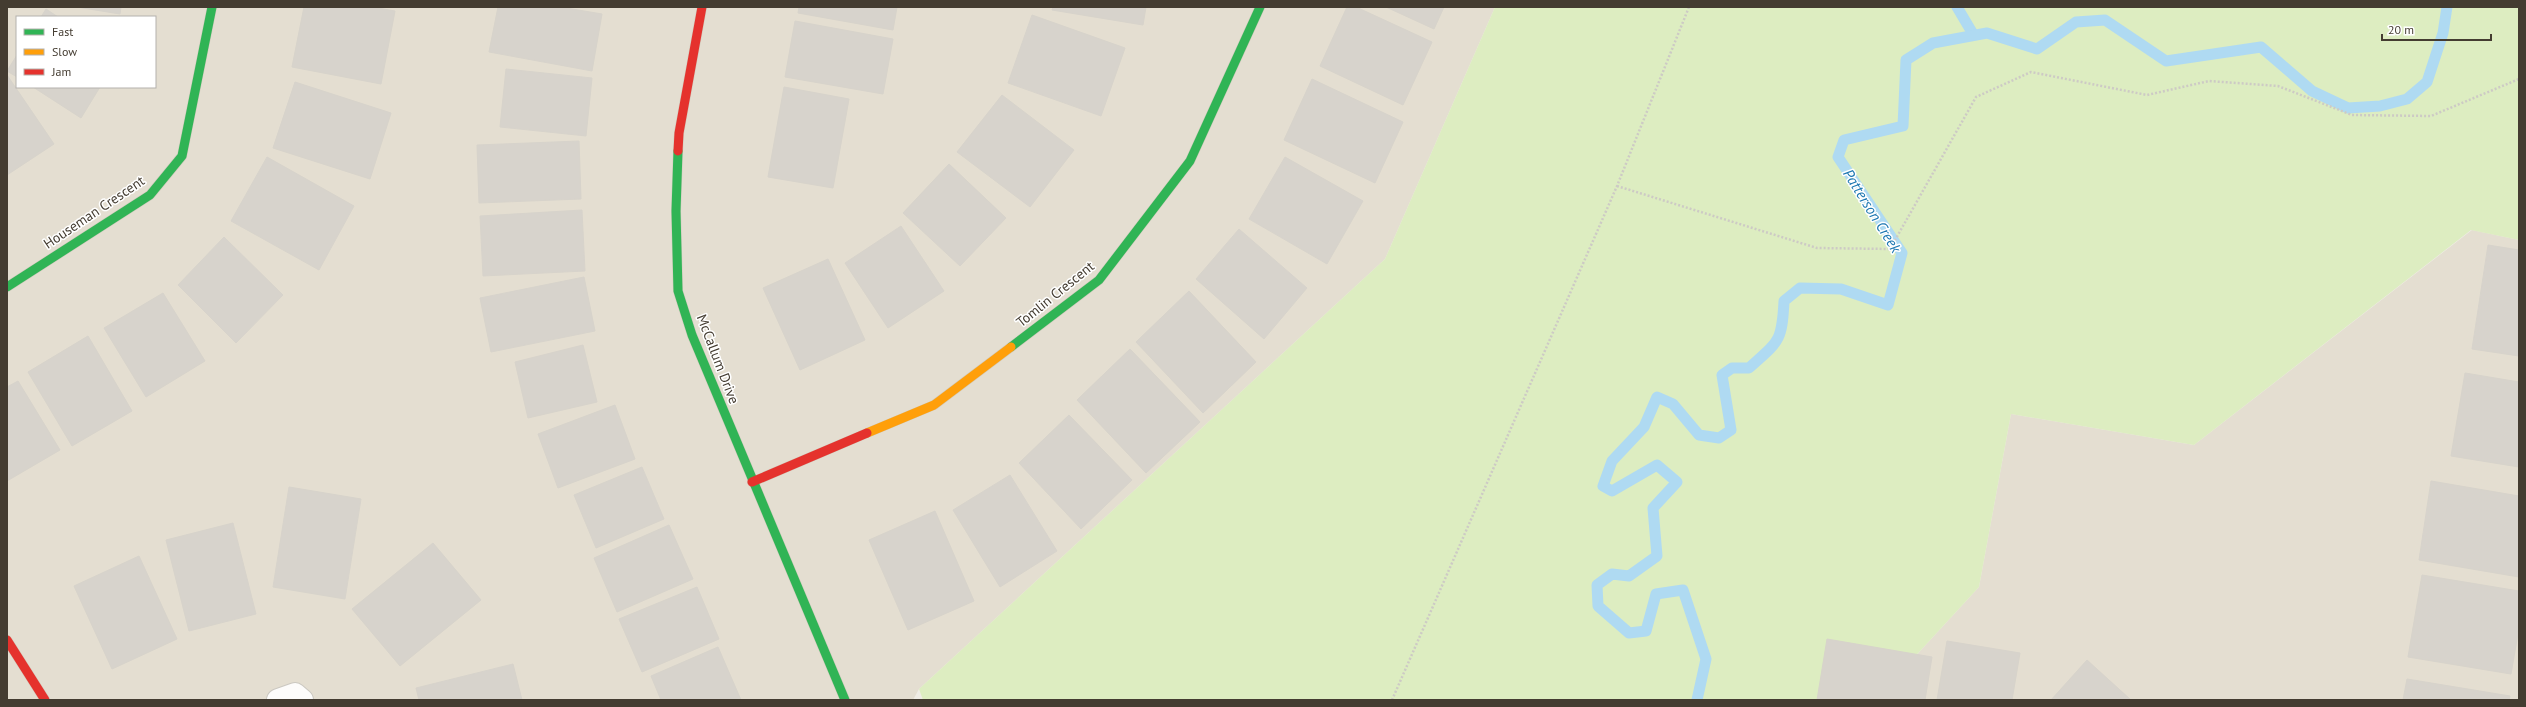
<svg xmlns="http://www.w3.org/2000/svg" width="2526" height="707" viewBox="0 0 2526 707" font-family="'PT Sans',sans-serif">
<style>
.residential{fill:#e4ded1;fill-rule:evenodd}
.green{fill:#ddedc1}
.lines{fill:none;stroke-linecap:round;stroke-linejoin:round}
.stream{stroke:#afdaf2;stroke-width:11}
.building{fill:#d7d3cc;stroke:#d7d3cb}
.street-casing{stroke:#cbc8c1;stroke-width:24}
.fast-casing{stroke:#d0cabc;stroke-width:10}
.slow-casing{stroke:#d0cabc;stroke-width:10}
.jam-casing{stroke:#d0cabc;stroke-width:10}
.path{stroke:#cdcac5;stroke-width:2.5;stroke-dasharray:2 2;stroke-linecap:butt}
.street{stroke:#fdfcfb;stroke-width:22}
.fast{stroke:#30b455;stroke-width:9}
.slow{stroke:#ff9f0a;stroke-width:9}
.jam{stroke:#e5322d;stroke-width:9}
.labels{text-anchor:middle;stroke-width:3;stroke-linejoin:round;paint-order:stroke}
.street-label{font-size:14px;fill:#443c31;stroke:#fff}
.water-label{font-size:15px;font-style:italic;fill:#1e78b2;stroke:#fff}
</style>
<rect width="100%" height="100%" fill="#efece5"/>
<g class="residential">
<path d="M 7,7 L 1495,7 L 1385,259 L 919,689 L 913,700 L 7,700 ZM 17,17 L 155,17 L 155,87 L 17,87 Z"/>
<path d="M 2472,230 L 2519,240 L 2519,700 L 1875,700 L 1979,587 L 2011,414 L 2194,445 Z"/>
</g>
<path class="green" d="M 1495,7 L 2519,7 L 2519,240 L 2471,230 L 2194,445 L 2011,414 L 1979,587 L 1875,700 L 923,700 L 919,689 L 1385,259 Z"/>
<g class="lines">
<g class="stream">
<path d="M 1957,7 L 1973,34"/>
<path d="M 1697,700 L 1706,659 L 1683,590 L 1656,594 L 1646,631 L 1629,633 L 1598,606 L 1597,585 L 1612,574 L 1629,576 L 1657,556 L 1653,508 L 1677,482 L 1657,465 L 1612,491 L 1603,486 L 1612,461 L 1644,427 L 1657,397 L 1673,404 L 1699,435 L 1719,438 L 1731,430 L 1722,375 L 1732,368 L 1749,368 C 1779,341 1782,342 1784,301 L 1800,288 L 1841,289 L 1888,305 L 1902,253 L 1838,157 L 1844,140 L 1903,126 L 1906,60 L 1933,43 L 1987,33 L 2037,49 L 2076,22 L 2105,20 L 2166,61 L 2261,47 L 2312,91 L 2348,108 L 2380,106 L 2407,99 L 2427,82 L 2443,33 L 2447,7"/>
</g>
</g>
<g class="building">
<path d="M 77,7 L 121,7 L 120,14 Z"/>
<path d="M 304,7 L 372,7 L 395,11 L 381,84 L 292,67 Z"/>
<path d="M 498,7 L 560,7 L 602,14 L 592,71 L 489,52 Z"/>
<path d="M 799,7 L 897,7 L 893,30 L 798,13 Z"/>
<path d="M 1053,7 L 1146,7 L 1143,25 L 1052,10 Z"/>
<path d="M 1347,7 L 1356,7 L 1432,42 L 1403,105 L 1320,66 Z"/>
<path d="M 1386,7 L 1444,7 L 1434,29 Z"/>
<path d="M 46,9 L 58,17 L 41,17 Z"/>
<path d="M 1032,15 L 1125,48 L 1101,116 L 1008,83 Z"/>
<path d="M 795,21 L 893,39 L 883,94 L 785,77 Z"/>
<path d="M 17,55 L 17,77 L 7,71 Z"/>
<path d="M 506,69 L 592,78 L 586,136 L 500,127 Z"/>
<path d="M 7,75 L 54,144 L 7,175 Z"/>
<path d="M 1312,79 L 1403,122 L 1375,183 L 1284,140 Z"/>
<path d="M 295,82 L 391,113 L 370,179 L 273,148 Z"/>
<path d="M 33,87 L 100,87 L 81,118 Z"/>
<path d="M 784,87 L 849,99 L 833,188 L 768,177 Z"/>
<path d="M 1002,95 L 1074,150 L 1030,207 L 957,152 Z"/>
<path d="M 579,141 L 581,199 L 479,203 L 477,145 Z"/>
<path d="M 267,157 L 354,206 L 319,270 L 231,221 Z"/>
<path d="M 1285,157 L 1363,201 L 1327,264 L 1249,219 Z"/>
<path d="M 949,164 L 1006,218 L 960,266 L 903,213 Z"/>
<path d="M 582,210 L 585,271 L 483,276 L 480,216 Z"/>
<path d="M 901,226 L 944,291 L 888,328 L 845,263 Z"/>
<path d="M 1239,229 L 1307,288 L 1264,339 L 1196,279 Z"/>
<path d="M 224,237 L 283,295 L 236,343 L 178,285 Z"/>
<path d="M 2488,245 L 2519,250 L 2519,356 L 2472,349 Z"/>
<path d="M 828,259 L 865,340 L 800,370 L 763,288 Z"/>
<path d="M 584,277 L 595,331 L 491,352 L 480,298 Z"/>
<path d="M 1189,291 L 1256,362 L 1203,413 L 1136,342 Z"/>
<path d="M 163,293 L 205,361 L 146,397 L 104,328 Z"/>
<path d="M 88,336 L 132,411 L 72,446 L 28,372 Z"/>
<path d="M 583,345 L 597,402 L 528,418 L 515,362 Z"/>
<path d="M 1130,349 L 1200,422 L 1146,473 L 1077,400 Z"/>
<path d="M 2465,373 L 2519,382 L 2519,467 L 2451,456 Z"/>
<path d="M 18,381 L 60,450 L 7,481 L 7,387 Z"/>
<path d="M 615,405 L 635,459 L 558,488 L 538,434 Z"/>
<path d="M 1069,415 L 1132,480 L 1081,529 L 1019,463 Z"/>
<path d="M 642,467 L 664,519 L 596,548 L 574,495 Z"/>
<path d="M 1010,475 L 1057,551 L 1000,587 L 953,510 Z"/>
<path d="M 2431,481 L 2519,496 L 2519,577 L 2419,560 Z"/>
<path d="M 289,487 L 361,499 L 345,599 L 273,587 Z"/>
<path d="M 935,511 L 974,601 L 908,630 L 869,540 Z"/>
<path d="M 233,523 L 256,614 L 189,631 L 166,540 Z"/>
<path d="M 669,525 L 693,579 L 617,612 L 594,558 Z"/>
<path d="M 433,543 L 481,600 L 400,666 L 352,609 Z"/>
<path d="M 139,556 L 177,639 L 112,669 L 74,586 Z"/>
<path d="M 2422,575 L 2519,591 L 2519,628 L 2511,674 L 2408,657 Z"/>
<path d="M 697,587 L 719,639 L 642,672 L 619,619 Z"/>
<path d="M 1827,639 L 1932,657 L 1925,700 L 1817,700 Z"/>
<path d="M 1947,641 L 2020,653 L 2012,700 L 1937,700 Z"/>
<path d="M 718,647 L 741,700 L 661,700 L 651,676 Z"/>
<path d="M 2087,660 L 2131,700 L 2051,700 Z"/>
<path d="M 513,664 L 522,700 L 419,700 L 416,688 Z"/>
<path d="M 2407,679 L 2510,696 L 2509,700 L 2403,700 Z"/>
</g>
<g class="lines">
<g class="street-casing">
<path id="street" d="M 278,700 L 295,694 L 302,700"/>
</g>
<g class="fast-casing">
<g id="fast">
<path d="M 678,151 L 676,211 L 678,291 L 692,335 L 845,700"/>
<path d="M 7,287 L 150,195 L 182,156 L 212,7"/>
<path d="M 1011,347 L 1099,280 L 1190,161 L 1260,7"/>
</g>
</g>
<g class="slow-casing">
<path id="slow" d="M 867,433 L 934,405 L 1011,347"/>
</g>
<g class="jam-casing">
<g id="jam">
<path d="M 678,151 L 679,133 L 702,7"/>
<path d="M 752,482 L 867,433"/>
<path d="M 7,640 L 45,700"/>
</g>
</g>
<g class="path">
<path d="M 1617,186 L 1817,248 L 1890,249 L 1976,97 L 2031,72 L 2147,95 L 2209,81 L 2278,86 L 2352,115 L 2431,116 L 2519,79"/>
<path d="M 1392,700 L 1617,186 L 1689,7"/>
</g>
<use href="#street" class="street"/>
<use href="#fast" class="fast"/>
<use href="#slow" class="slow"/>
<use href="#jam" class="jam"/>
</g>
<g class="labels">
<g class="street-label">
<text transform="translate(94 212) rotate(-34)" y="5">Houseman Crescent</text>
<text transform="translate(1055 294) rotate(-39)" y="5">Tomlin Crescent</text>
<text transform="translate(718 359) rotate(69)" y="5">McCallum Drive</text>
</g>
<g class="water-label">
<text transform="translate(1872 211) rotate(58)" y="5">Patterson Creek</text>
</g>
</g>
<rect width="2526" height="707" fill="none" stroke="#443c31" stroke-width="16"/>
<rect x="16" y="16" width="140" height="72" fill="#ffffff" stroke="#b4b1ad"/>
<rect x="24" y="29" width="20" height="6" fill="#30b455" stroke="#b4b1ad"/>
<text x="52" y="36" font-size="12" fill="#443c31">Fast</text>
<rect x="24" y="49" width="20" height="6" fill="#ff9f0a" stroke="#b4b1ad"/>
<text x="52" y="56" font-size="12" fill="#443c31">Slow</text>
<rect x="24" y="69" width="20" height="6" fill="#e5322d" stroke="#b4b1ad"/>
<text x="52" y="76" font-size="12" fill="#443c31">Jam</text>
<path d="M2382 34v6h109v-6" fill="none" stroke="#443c31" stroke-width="2"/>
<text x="2388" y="34" font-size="12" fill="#443c31" stroke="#ffffff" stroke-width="3" paint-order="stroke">20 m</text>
</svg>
